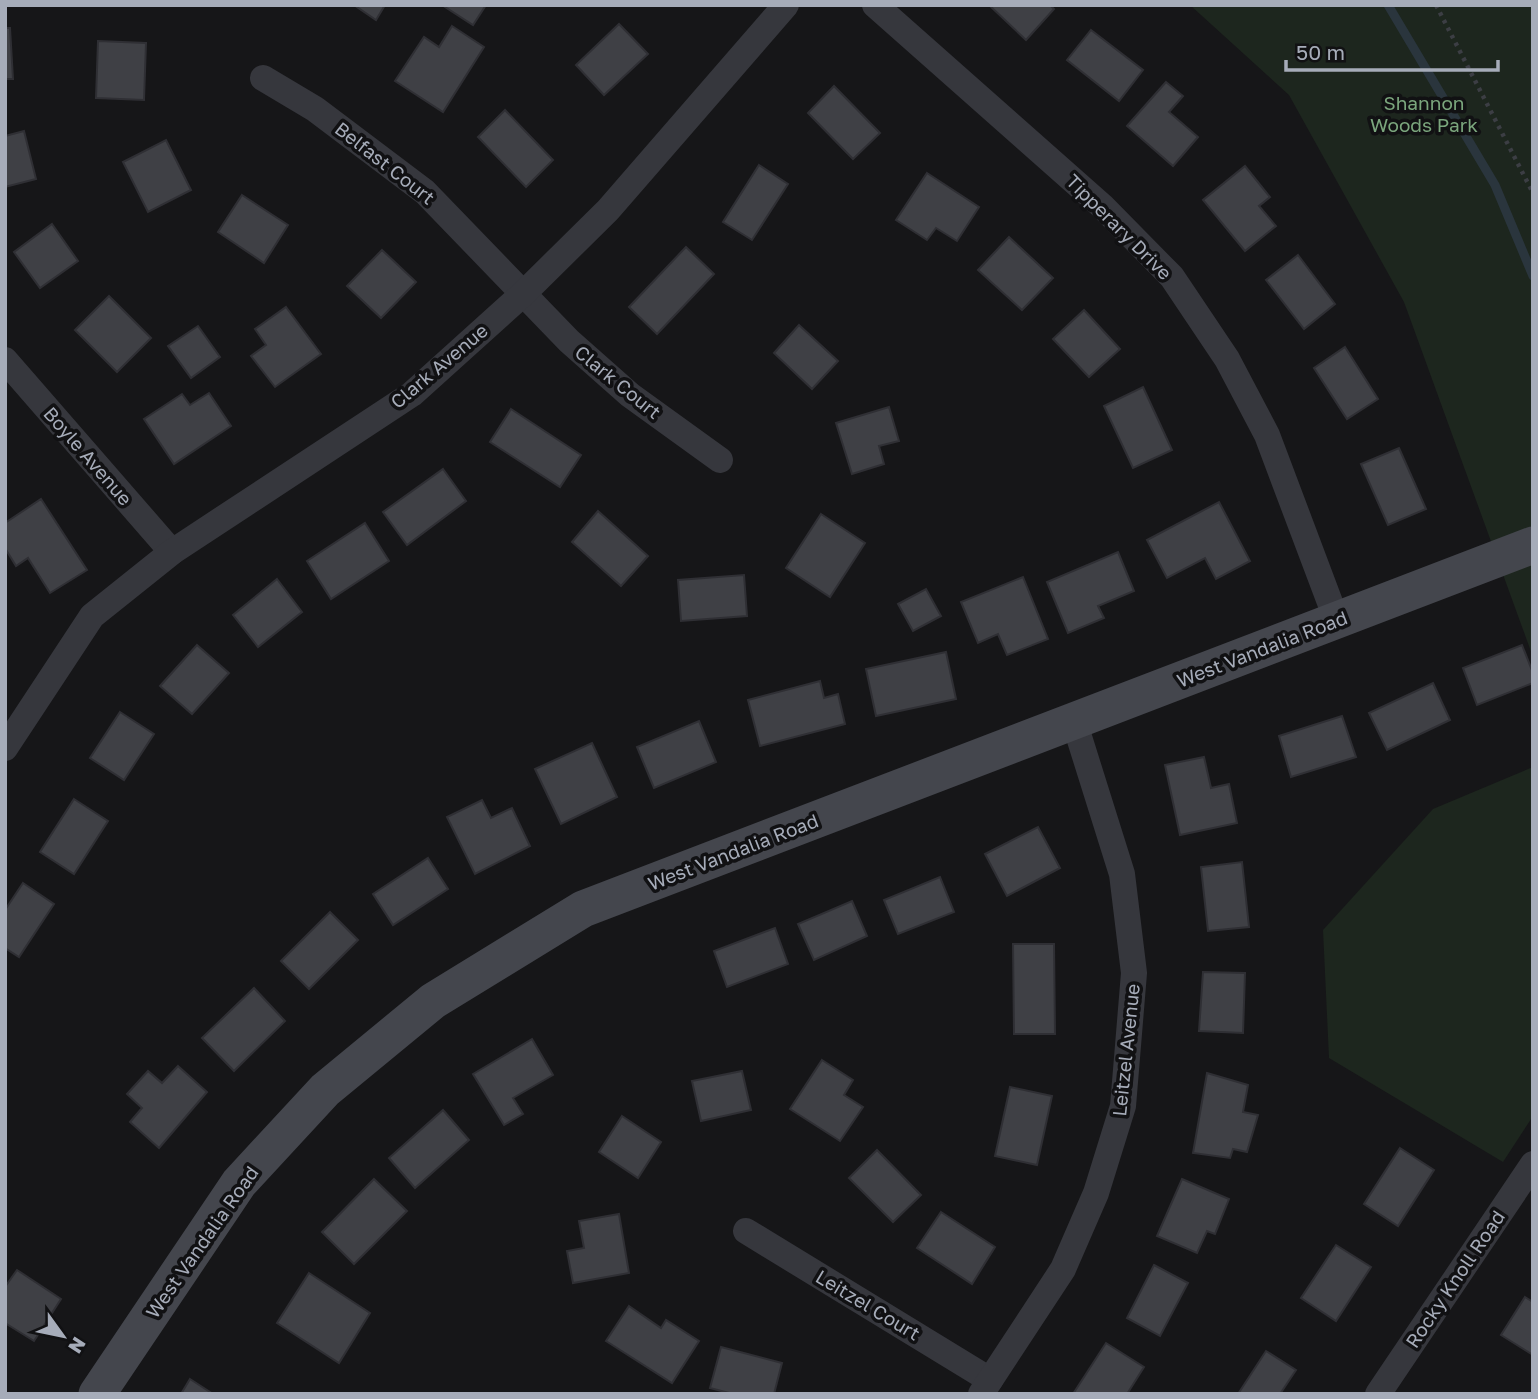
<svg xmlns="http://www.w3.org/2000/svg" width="1538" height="1399" viewBox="0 0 1538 1399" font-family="'Golos Text',sans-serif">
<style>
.green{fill:#1d261e}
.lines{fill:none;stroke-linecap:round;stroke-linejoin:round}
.stream{stroke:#2a353d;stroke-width:9}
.building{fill:#3f4045;stroke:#2f2f34;stroke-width:2}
.path{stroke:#3c3e44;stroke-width:4.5;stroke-dasharray:3.5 5;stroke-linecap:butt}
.minor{stroke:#36373d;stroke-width:26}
.secondary{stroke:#44464d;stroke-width:37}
.labels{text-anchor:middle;stroke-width:7;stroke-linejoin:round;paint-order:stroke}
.park-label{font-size:19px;fill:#7ba67d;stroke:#111113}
.street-label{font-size:19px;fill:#a6acb9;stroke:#111113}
</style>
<rect width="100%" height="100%" fill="#161618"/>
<g class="green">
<path d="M 1190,5 L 1529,5 L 1533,10 L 1533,657 L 1404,302 L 1289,95 Z"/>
<path d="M 1533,767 L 1533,1116 L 1503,1162 L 1329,1058 L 1323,930 L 1433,809 Z"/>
</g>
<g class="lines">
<path class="stream" d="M 1388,5 L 1495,185 L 1533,276"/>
</g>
<g class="building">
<path d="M 354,5 L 385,5 L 376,20 Z"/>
<path d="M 442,5 L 486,5 L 473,25 Z"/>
<path d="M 989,5 L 1050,5 L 1054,9 L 1026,40 Z"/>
<path d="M 619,24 L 648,54 L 604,95 L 576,65 Z"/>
<path d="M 452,26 L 484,47 L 443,112 L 395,81 L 424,37 L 439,47 Z"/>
<path d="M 5,28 L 10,28 L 13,79 L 5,79 Z"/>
<path d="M 1091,30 L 1143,70 L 1119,101 L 1067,60 Z"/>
<path d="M 98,41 L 146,43 L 144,100 L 96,98 Z"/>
<path d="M 1166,82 L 1183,96 L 1169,112 L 1198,137 L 1173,166 L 1127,126 Z"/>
<path d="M 834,86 L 880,133 L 853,159 L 808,113 Z"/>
<path d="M 505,110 L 553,160 L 526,187 L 478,137 Z"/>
<path d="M 24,131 L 36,179 L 5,187 L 5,136 Z"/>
<path d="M 166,140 L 191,190 L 148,212 L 123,162 Z"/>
<path d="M 759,165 L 788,184 L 752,240 L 723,222 Z"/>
<path d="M 1245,166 L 1270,197 L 1259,206 L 1276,226 L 1245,251 L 1203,200 Z"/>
<path d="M 927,173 L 979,207 L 957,241 L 936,228 L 927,240 L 896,220 Z"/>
<path d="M 242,195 L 288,225 L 264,263 L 218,232 Z"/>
<path d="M 52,224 L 78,261 L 40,288 L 14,252 Z"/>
<path d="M 1009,237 L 1053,278 L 1022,310 L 978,270 Z"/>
<path d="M 686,247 L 714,274 L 657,334 L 629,307 Z"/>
<path d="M 382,250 L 416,282 L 381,318 L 347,286 Z"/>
<path d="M 1298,255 L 1335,304 L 1304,329 L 1266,280 Z"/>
<path d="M 109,296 L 151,338 L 117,372 L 75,330 Z"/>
<path d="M 286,307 L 321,354 L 275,387 L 251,356 L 266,345 L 255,329 Z"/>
<path d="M 1084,310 L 1120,349 L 1089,377 L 1053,339 Z"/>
<path d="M 799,325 L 838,361 L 812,389 L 774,353 Z"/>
<path d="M 198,326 L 220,357 L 191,378 L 168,346 Z"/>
<path d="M 1345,347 L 1378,399 L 1347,419 L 1314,368 Z"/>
<path d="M 1143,387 L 1172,450 L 1133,468 L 1104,406 Z"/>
<path d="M 209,393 L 231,426 L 174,464 L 144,419 L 182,394 L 190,405 Z"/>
<path d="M 889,407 L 899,441 L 879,446 L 884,464 L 852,474 L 836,423 Z"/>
<path d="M 511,409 L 581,455 L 560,487 L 490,442 Z"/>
<path d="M 1399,448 L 1426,509 L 1388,525 L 1361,464 Z"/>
<path d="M 443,469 L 466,501 L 407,545 L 383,512 Z"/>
<path d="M 41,499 L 87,570 L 50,593 L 28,558 L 16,566 L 5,548 L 5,523 Z"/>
<path d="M 1219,502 L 1250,561 L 1216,579 L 1205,558 L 1167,578 L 1147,540 Z"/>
<path d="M 598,511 L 648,556 L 621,586 L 572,542 Z"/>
<path d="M 821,514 L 865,543 L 830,597 L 786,568 Z"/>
<path d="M 365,523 L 389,561 L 331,599 L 307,561 Z"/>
<path d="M 1118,552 L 1134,591 L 1098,606 L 1104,618 L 1068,633 L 1047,582 Z"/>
<path d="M 744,575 L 747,616 L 681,621 L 678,580 Z"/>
<path d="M 1023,577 L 1048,639 L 1007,655 L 998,634 L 978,643 L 961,602 Z"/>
<path d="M 277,579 L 302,612 L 258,647 L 233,615 Z"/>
<path d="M 926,589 L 941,616 L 913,631 L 898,604 Z"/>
<path d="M 197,645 L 229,673 L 192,714 L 160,686 Z"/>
<path d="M 1522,645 L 1533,673 L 1533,683 L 1477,705 L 1463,668 Z"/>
<path d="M 946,652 L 956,699 L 876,716 L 866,669 Z"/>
<path d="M 820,681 L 824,698 L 838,694 L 845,724 L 760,746 L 748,700 Z"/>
<path d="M 1433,683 L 1450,720 L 1387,750 L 1369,713 Z"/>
<path d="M 120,712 L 154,734 L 124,780 L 90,758 Z"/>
<path d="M 1342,716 L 1356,757 L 1291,777 L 1279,736 Z"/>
<path d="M 699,721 L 716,762 L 654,788 L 637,747 Z"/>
<path d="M 592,743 L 617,797 L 561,824 L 535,769 Z"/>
<path d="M 1204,757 L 1211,788 L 1229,784 L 1237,823 L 1180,835 L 1165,765 Z"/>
<path d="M 74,799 L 108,821 L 74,874 L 40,852 Z"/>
<path d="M 482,800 L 491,818 L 512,808 L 530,846 L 475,874 L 447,817 Z"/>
<path d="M 1038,827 L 1060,868 L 1007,896 L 985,854 Z"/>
<path d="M 428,858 L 448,889 L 393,925 L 373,894 Z"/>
<path d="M 1242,862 L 1249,927 L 1208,931 L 1201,867 Z"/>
<path d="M 940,877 L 954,912 L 898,934 L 884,900 Z"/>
<path d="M 23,883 L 54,904 L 19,957 L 5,948 L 5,910 Z"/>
<path d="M 852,901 L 867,936 L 814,960 L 798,924 Z"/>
<path d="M 330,912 L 358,940 L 309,989 L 281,961 Z"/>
<path d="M 775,928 L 788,964 L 727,987 L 714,951 Z"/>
<path d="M 1013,944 L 1054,944 L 1055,1034 L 1014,1034 Z"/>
<path d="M 1203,972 L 1245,973 L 1243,1033 L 1199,1031 Z"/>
<path d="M 254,988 L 285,1021 L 234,1071 L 202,1038 Z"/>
<path d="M 532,1039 L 553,1075 L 513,1098 L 523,1114 L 504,1125 L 473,1074 Z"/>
<path d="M 822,1060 L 853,1080 L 844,1095 L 863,1107 L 840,1141 L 790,1109 Z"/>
<path d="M 178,1066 L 207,1092 L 159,1148 L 130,1122 L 142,1108 L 127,1094 L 148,1071 L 162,1083 Z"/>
<path d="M 742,1071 L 751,1110 L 701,1121 L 692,1081 Z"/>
<path d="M 1207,1073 L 1248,1085 L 1243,1112 L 1258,1115 L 1247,1152 L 1233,1149 L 1230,1158 L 1193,1153 Z"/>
<path d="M 1010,1087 L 1052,1096 L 1037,1165 L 995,1156 Z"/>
<path d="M 443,1110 L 469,1140 L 415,1188 L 389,1158 Z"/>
<path d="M 622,1116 L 661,1142 L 638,1178 L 599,1152 Z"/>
<path d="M 1400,1148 L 1434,1170 L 1398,1226 L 1364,1204 Z"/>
<path d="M 877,1150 L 921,1195 L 893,1222 L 849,1178 Z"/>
<path d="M 374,1179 L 407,1211 L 354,1264 L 322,1232 Z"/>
<path d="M 1182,1179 L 1229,1199 L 1215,1234 L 1207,1231 L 1197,1253 L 1157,1236 Z"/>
<path d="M 941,1212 L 995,1247 L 972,1284 L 917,1248 Z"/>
<path d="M 619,1214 L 629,1273 L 573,1283 L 567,1251 L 584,1248 L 579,1221 Z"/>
<path d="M 1336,1245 L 1371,1267 L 1336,1321 L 1301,1298 Z"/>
<path d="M 1154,1265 L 1188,1283 L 1160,1336 L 1127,1318 Z"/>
<path d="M 17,1270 L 61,1299 L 34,1341 L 5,1323 L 5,1287 Z"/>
<path d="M 309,1273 L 370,1313 L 339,1363 L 277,1323 Z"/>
<path d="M 1525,1297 L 1533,1302 L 1533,1355 L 1501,1335 Z"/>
<path d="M 629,1306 L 661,1328 L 666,1320 L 699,1341 L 672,1383 L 606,1341 Z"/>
<path d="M 1106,1343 L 1144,1367 L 1127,1394 L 1073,1394 Z"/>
<path d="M 721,1347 L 782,1363 L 774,1394 L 733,1394 L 710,1388 Z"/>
<path d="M 1266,1351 L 1296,1370 L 1280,1394 L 1238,1394 Z"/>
<path d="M 190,1379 L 213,1394 L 181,1394 Z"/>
</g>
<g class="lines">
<path class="path" d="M 1436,5 L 1533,193"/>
<g class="minor">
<path d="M 875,5 L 1102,206 L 1172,277 L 1227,359 L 1267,435 L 1337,621"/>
<path d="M 263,78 L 315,109 L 425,192 L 569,341 L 630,395 L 720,460"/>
<path d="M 5,360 L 172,552"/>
<path d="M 5,748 L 92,616 L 172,552 L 412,394 L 524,293 L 608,210 L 786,5"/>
<path d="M 746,1231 L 990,1380"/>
<path d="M 981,1394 L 1063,1269 L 1096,1193 L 1123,1106 L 1134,973 L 1122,874 L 1074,721"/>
<path d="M 1378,1394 L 1533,1164"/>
</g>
<path class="secondary" d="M 97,1394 L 239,1183 L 325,1090 L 433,1001 L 583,909 L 1533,545"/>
</g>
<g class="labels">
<g class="park-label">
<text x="1424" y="110">Shannon<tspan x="1424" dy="22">Woods Park</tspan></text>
</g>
<g class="street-label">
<text transform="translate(385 163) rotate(38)" y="7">Belfast Court</text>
<text transform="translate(1119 227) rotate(45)" y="7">Tipperary Drive</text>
<text transform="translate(439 366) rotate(-40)" y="7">Clark Avenue</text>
<text transform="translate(618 382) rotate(39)" y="7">Clark Court</text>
<text transform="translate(88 456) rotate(49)" y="7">Boyle Avenue</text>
<text transform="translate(1262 649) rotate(-21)" y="7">West Vandalia Road</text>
<text transform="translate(733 852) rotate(-21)" y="7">West Vandalia Road</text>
<text transform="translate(1126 1050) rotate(-84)" y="7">Leitzel Avenue</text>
<text transform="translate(202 1242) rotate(-55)" y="7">West Vandalia Road</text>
<text transform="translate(1455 1279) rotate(-56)" y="7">Rocky Knoll Road</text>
<text transform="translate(868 1305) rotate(31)" y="7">Leitzel Court</text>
</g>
</g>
<rect width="1538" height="1399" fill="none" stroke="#a6acb9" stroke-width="14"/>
<g transform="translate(63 1336) rotate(123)" stroke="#111113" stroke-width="5" paint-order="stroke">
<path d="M0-5L12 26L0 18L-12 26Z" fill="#a6acb9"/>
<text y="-10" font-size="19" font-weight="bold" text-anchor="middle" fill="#a6acb9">N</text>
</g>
<path d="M1286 60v10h212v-10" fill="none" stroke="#a6acb9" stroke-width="3.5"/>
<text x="1296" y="60" font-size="21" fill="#a6acb9" stroke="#111113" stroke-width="5" paint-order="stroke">50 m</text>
</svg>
